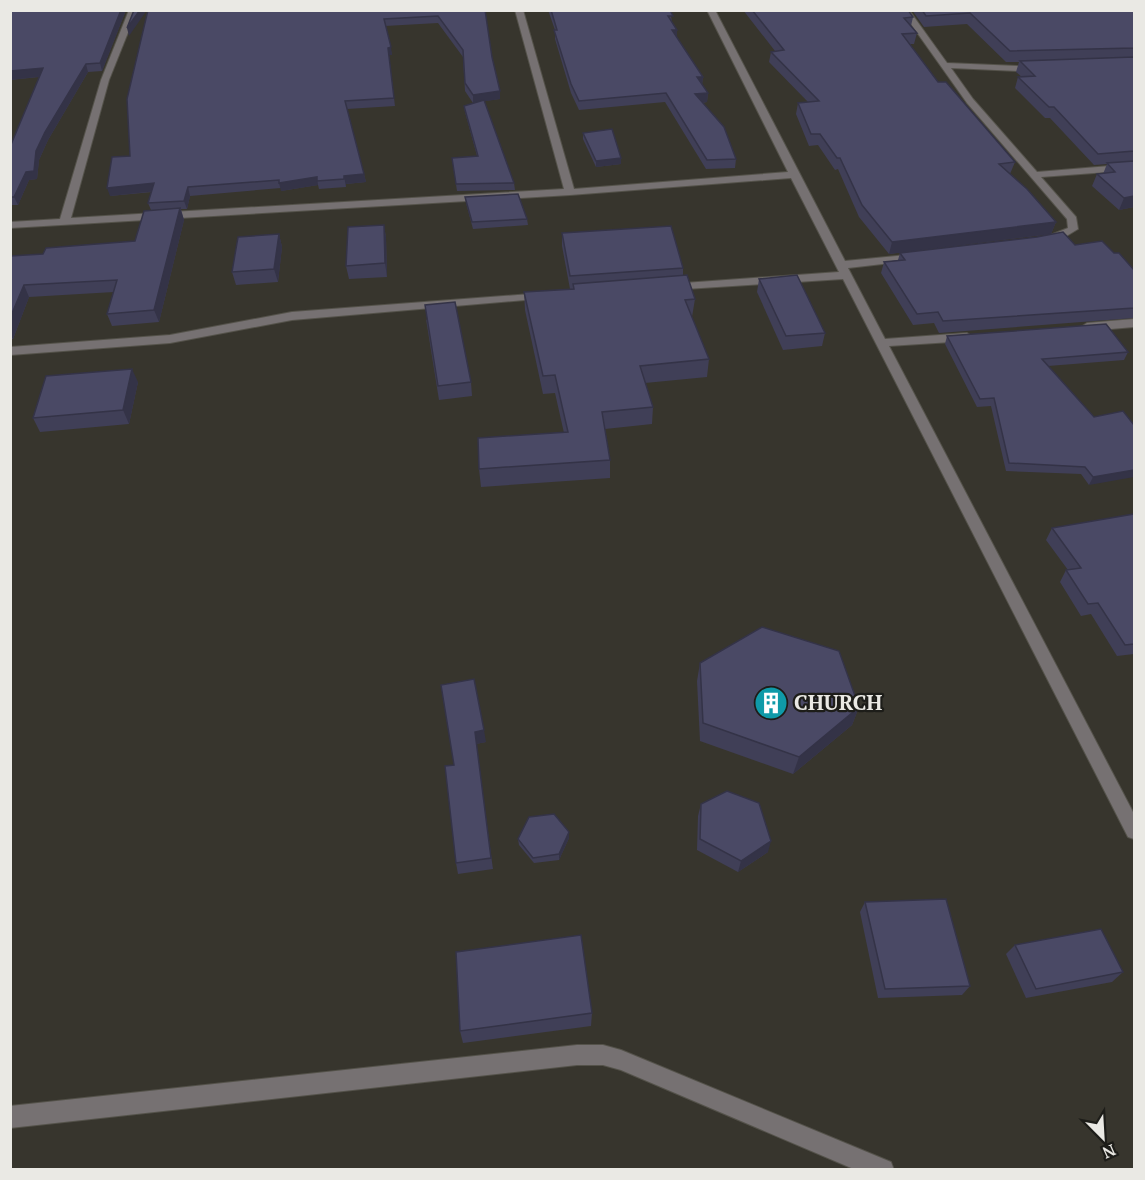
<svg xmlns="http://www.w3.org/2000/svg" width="1145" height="1180" viewBox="0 0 1145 1180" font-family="'PT Serif',serif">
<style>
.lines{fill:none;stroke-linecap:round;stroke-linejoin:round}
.minor-casing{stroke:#54524a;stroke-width:2}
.minor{fill:#767172;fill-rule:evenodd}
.wall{fill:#403f57}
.shaded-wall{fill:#343347}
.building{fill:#4a4965;stroke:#343347;stroke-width:1.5}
.labels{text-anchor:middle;stroke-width:4.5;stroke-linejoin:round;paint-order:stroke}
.poi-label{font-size:21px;font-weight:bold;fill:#eae9e4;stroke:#1d1d19;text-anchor:start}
</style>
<rect width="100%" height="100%" fill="#37352d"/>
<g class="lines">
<g class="minor-casing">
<g id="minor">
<path d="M 129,10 L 137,10 L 109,80 L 71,218 L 564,189 L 515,10 L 523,10 L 574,189 L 788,172 L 707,10 L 715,10 L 845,261 L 917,254 L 922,257 L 917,260 L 848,268 L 885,339 L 967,333 L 973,337 L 967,341 L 889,346 L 1134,814 L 1134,839 L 1128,837 L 843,279 L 670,290 L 664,287 L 670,284 L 839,272 L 791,178 L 570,195 L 10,228 L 10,222 L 60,219 L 101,80 Z"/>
<path d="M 901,10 L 909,10 L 947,63 L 1040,67 L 1041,69 L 1037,72 L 951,68 L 973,99 L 1037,172 L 1134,164 L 1134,170 L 1041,177 L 1076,217 L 1078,229 L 1060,240 L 1043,242 L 1043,238 L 1068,228 L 1067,219 L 967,103 Z"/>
<path d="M 544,293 L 548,294 L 548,298 L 292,320 L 170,343 L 10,355 L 10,347 L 170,335 L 292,312 Z"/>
<path d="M 1134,319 L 1134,327 L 1087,331 L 1081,327 L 1087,323 Z"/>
<path d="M 577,1045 L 603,1045 L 621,1050 L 891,1162 L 894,1170 L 856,1170 L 621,1070 L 603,1065 L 577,1065 L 10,1128 L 10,1106 Z"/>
</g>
</g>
<use href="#minor" class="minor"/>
</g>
<g class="wall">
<path d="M 10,10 L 126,10 L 102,71 L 88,72 L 48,140 L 39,160 L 37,179 L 29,180 L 18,205 L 10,205 L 10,147 L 39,77 L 10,80 Z"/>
<path d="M 148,10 L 485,10 L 492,57 L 500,99 L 484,101 L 514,183 L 515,190 L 457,191 L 452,158 L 477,156 L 465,112 L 464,106 L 473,103 L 465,91 L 463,57 L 438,23 L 385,26 L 392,55 L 389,55 L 395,106 L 347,109 L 366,182 L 346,184 L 346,187 L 319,189 L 318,185 L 281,191 L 281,188 L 190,196 L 187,209 L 181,209 L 184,220 L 159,322 L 112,326 L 107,314 L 114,292 L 29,297 L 13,339 L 10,339 L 10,256 L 43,254 L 135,241 L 151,210 L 148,203 L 152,192 L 110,196 L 130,156 Z"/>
<path d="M 548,10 L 670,10 L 672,22 L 677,38 L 703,77 L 702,85 L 708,93 L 707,102 L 702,103 L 736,159 L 735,168 L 706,169 L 665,102 L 579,110 L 571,93 L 555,39 L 555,30 Z"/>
<path d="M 743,10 L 908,10 L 913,17 L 911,26 L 917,33 L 914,44 L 910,44 L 938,82 L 1015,162 L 1010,174 L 1056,222 L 1051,234 L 889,254 L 859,217 L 838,169 L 835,170 L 818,145 L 809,146 L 796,114 L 798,103 L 808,102 L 769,62 L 771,52 L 775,51 Z"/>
<path d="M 912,10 L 1134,10 L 1134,207 L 1119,210 L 1092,186 L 1097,174 L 1103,174 L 1107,164 L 1094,165 L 1050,118 L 1045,118 L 1015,88 L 1018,77 L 1022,77 L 1016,72 L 1019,62 L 1006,62 L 967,24 L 924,27 Z"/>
<path d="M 583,133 L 621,164 L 596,167 L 583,139 Z"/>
<path d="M 465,197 L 527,219 L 528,225 L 473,229 L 466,203 Z"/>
<path d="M 384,225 L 386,238 L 387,277 L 349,279 L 346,266 Z"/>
<path d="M 562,233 L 683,268 L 683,276 L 695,299 L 692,317 L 709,359 L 707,377 L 645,383 L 653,407 L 652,424 L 605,429 L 610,460 L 610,478 L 481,487 L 479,469 L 564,433 L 555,393 L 543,394 L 525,310 L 524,292 L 570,289 L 562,246 Z"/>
<path d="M 279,234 L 282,247 L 278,282 L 236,285 L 232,272 Z"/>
<path d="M 1075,245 L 1114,253 L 1134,270 L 1134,318 L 939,333 L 934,323 L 913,325 L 881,273 L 884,262 L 898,260 L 900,253 Z"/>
<path d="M 759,279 L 825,333 L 822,346 L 783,350 L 757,292 Z"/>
<path d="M 426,319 L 471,382 L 472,396 L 439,400 Z"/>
<path d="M 947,336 L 1128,352 L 1124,360 L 1048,366 L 1094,417 L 1134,425 L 1089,485 L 1081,474 L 1006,471 L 991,406 L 977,407 L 945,344 Z"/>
<path d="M 138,382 L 129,424 L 40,432 L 33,418 Z"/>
<path d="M 1134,514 L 1134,654 L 1117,656 L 1091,614 L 1081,616 L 1060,582 L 1066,570 L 1068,570 L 1046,540 L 1052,528 Z"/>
<path d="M 700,663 L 859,707 L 852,725 L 793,774 L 700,741 L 697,681 Z"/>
<path d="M 441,685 L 486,742 L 476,744 L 493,869 L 458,874 L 456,863 L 454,765 Z"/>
<path d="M 701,804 L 768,852 L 738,872 L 697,850 L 698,816 Z"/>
<path d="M 569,838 L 559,860 L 534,863 L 519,845 L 518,839 Z"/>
<path d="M 865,902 L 970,986 L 962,995 L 878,998 L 860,912 Z"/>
<path d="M 1015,945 L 1123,972 L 1112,982 L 1026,998 L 1006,954 Z"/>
<path d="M 592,1013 L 591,1026 L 463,1043 L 460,1031 Z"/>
</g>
<g class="shaded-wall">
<path d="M 121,10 L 126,10 L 102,71 L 100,63 Z"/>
<path d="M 140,10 L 147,10 L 129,36 L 127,28 Z"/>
<path d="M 672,30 L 677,30 L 677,38 Z"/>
<path d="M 391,47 L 392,55 L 389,55 L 395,106 L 388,48 Z"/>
<path d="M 86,64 L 88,72 L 48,140 L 39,160 L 37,179 L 29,180 L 18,205 L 14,197 L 45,132 Z"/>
<path d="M 43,68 L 46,76 L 10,80 L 10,71 Z"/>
<path d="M 697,77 L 703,77 L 702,86 Z"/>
<path d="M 500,91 L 500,99 L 473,103 L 473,95 Z"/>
<path d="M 708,93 L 707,102 L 694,104 L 695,94 Z"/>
<path d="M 621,158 L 621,164 L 596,167 L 596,161 Z"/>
<path d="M 364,174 L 366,182 L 346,184 L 346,187 L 344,176 Z"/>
<path d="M 317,177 L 318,185 L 281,191 L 279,183 Z"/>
<path d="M 154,183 L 157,191 L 110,196 L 107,188 Z"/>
<path d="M 188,187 L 190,196 L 187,209 L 184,201 Z"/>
<path d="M 1134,196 L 1134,207 L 1119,210 L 1124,198 Z"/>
<path d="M 180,208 L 184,220 L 159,322 L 154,310 Z"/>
<path d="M 1056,222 L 1051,234 L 889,254 L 892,242 Z"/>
<path d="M 384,225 L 386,238 L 387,277 L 385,263 Z"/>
<path d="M 279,234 L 282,247 L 278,282 L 274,269 Z"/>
<path d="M 24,285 L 29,297 L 13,339 L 10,334 L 10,318 Z"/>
<path d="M 132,369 L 138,382 L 129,424 L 123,410 Z"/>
<path d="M 1134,470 L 1134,477 L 1089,485 L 1093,477 Z"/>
<path d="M 859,707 L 852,725 L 793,774 L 799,757 Z"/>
<path d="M 484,730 L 486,742 L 476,744 L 493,869 L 475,732 Z"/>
<path d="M 569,832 L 569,838 L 559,860 L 559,854 Z"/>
<path d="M 771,841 L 768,852 L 738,872 L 741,861 Z"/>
</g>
<g class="building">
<path d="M 10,10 L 121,10 L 100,63 L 86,64 L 45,132 L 36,151 L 34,171 L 26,172 L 14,197 L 10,197 L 10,147 L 43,68 L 10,71 Z"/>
<path d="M 134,10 L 140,10 L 127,28 Z"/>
<path d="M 148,10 L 485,10 L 492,57 L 500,91 L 473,95 L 465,83 L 463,50 L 438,16 L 384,19 L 391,47 L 388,48 L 394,98 L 345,101 L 364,174 L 344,176 L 344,179 L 317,181 L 317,177 L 279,183 L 279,180 L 188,187 L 184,201 L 148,203 L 154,183 L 107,188 L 112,157 L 130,156 L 127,99 Z"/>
<path d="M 551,10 L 670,10 L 673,16 L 668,16 L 677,30 L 672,30 L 703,77 L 697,77 L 708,93 L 695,94 L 724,127 L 736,159 L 707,160 L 666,93 L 579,101 L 571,84 L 554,30 L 557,30 Z"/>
<path d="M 752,10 L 908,10 L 913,17 L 904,18 L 917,33 L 902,34 L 938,82 L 946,82 L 1015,162 L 999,164 L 1027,189 L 1056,222 L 892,242 L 862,205 L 840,158 L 837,158 L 820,134 L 811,134 L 798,103 L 819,101 L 771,52 L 784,50 Z"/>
<path d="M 922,10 L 1134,10 L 1134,48 L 1010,51 L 970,13 L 926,16 Z"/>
<path d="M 1134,57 L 1134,151 L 1098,154 L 1054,107 L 1049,107 L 1018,77 L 1035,76 L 1020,61 Z"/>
<path d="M 484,100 L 514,183 L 456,184 L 452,158 L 478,156 L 464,106 Z"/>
<path d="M 612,129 L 621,158 L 596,161 L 583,133 Z"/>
<path d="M 1134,161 L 1134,196 L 1124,198 L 1097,174 L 1115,172 L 1107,163 Z"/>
<path d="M 518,194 L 527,219 L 472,222 L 465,197 Z"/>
<path d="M 180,208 L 154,310 L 107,314 L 117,280 L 24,285 L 10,318 L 10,256 L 43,254 L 46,248 L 135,241 L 144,211 Z"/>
<path d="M 384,225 L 385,263 L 346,266 L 348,227 Z"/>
<path d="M 671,226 L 683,268 L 570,276 L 562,233 Z"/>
<path d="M 1063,232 L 1075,245 L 1102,241 L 1114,253 L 1119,253 L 1134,270 L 1134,308 L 943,321 L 938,312 L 917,314 L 884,262 L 905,260 L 900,253 L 1037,237 Z"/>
<path d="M 279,234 L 274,269 L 232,272 L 238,237 Z"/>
<path d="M 687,275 L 695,299 L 685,300 L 709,359 L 640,366 L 653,407 L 602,412 L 610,460 L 479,469 L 478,438 L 568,432 L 555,375 L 543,376 L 524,292 L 574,289 L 573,284 Z"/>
<path d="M 797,275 L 825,333 L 786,336 L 759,279 Z"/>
<path d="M 455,302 L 471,382 L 438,386 L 425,305 Z"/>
<path d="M 1106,324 L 1128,352 L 1042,359 L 1094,417 L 1123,411 L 1134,425 L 1134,470 L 1093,477 L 1085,467 L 1009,463 L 994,398 L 980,399 L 947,336 Z"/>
<path d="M 132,369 L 123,410 L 33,418 L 46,376 Z"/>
<path d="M 1134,514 L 1134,644 L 1125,645 L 1098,603 L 1088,604 L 1066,570 L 1081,568 L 1052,528 Z"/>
<path d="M 762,627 L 839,651 L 859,707 L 799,757 L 703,723 L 700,663 Z"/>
<path d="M 474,679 L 484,730 L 475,732 L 491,858 L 456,863 L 445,766 L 454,765 L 441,685 Z"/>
<path d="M 727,791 L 759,803 L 771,841 L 741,861 L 700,839 L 701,804 Z"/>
<path d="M 554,814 L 569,832 L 559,854 L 533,858 L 518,839 L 529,817 Z"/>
<path d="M 946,899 L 970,986 L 885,989 L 865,902 Z"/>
<path d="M 1101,929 L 1123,972 L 1036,989 L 1015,945 Z"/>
<path d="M 581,935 L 592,1013 L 460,1031 L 456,952 Z"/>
</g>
<defs>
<g id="building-disc" transform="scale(1.725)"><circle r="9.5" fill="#0f9aa8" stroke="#1d1d19"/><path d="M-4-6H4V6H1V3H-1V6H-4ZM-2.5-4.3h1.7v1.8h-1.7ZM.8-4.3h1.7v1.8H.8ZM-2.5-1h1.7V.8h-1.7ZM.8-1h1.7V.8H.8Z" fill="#fff"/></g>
</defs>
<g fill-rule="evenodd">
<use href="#building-disc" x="771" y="703"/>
</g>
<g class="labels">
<g class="poi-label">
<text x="794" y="710">CHURCH</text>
</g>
</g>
<rect width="1145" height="1180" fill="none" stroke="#eae9e4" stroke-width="24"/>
<g transform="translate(1103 1138) rotate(156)" stroke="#1d1d19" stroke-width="4.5" paint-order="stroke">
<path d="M0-4.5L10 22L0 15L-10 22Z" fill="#eae9e4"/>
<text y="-9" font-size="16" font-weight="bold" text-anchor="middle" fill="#eae9e4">N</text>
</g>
</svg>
